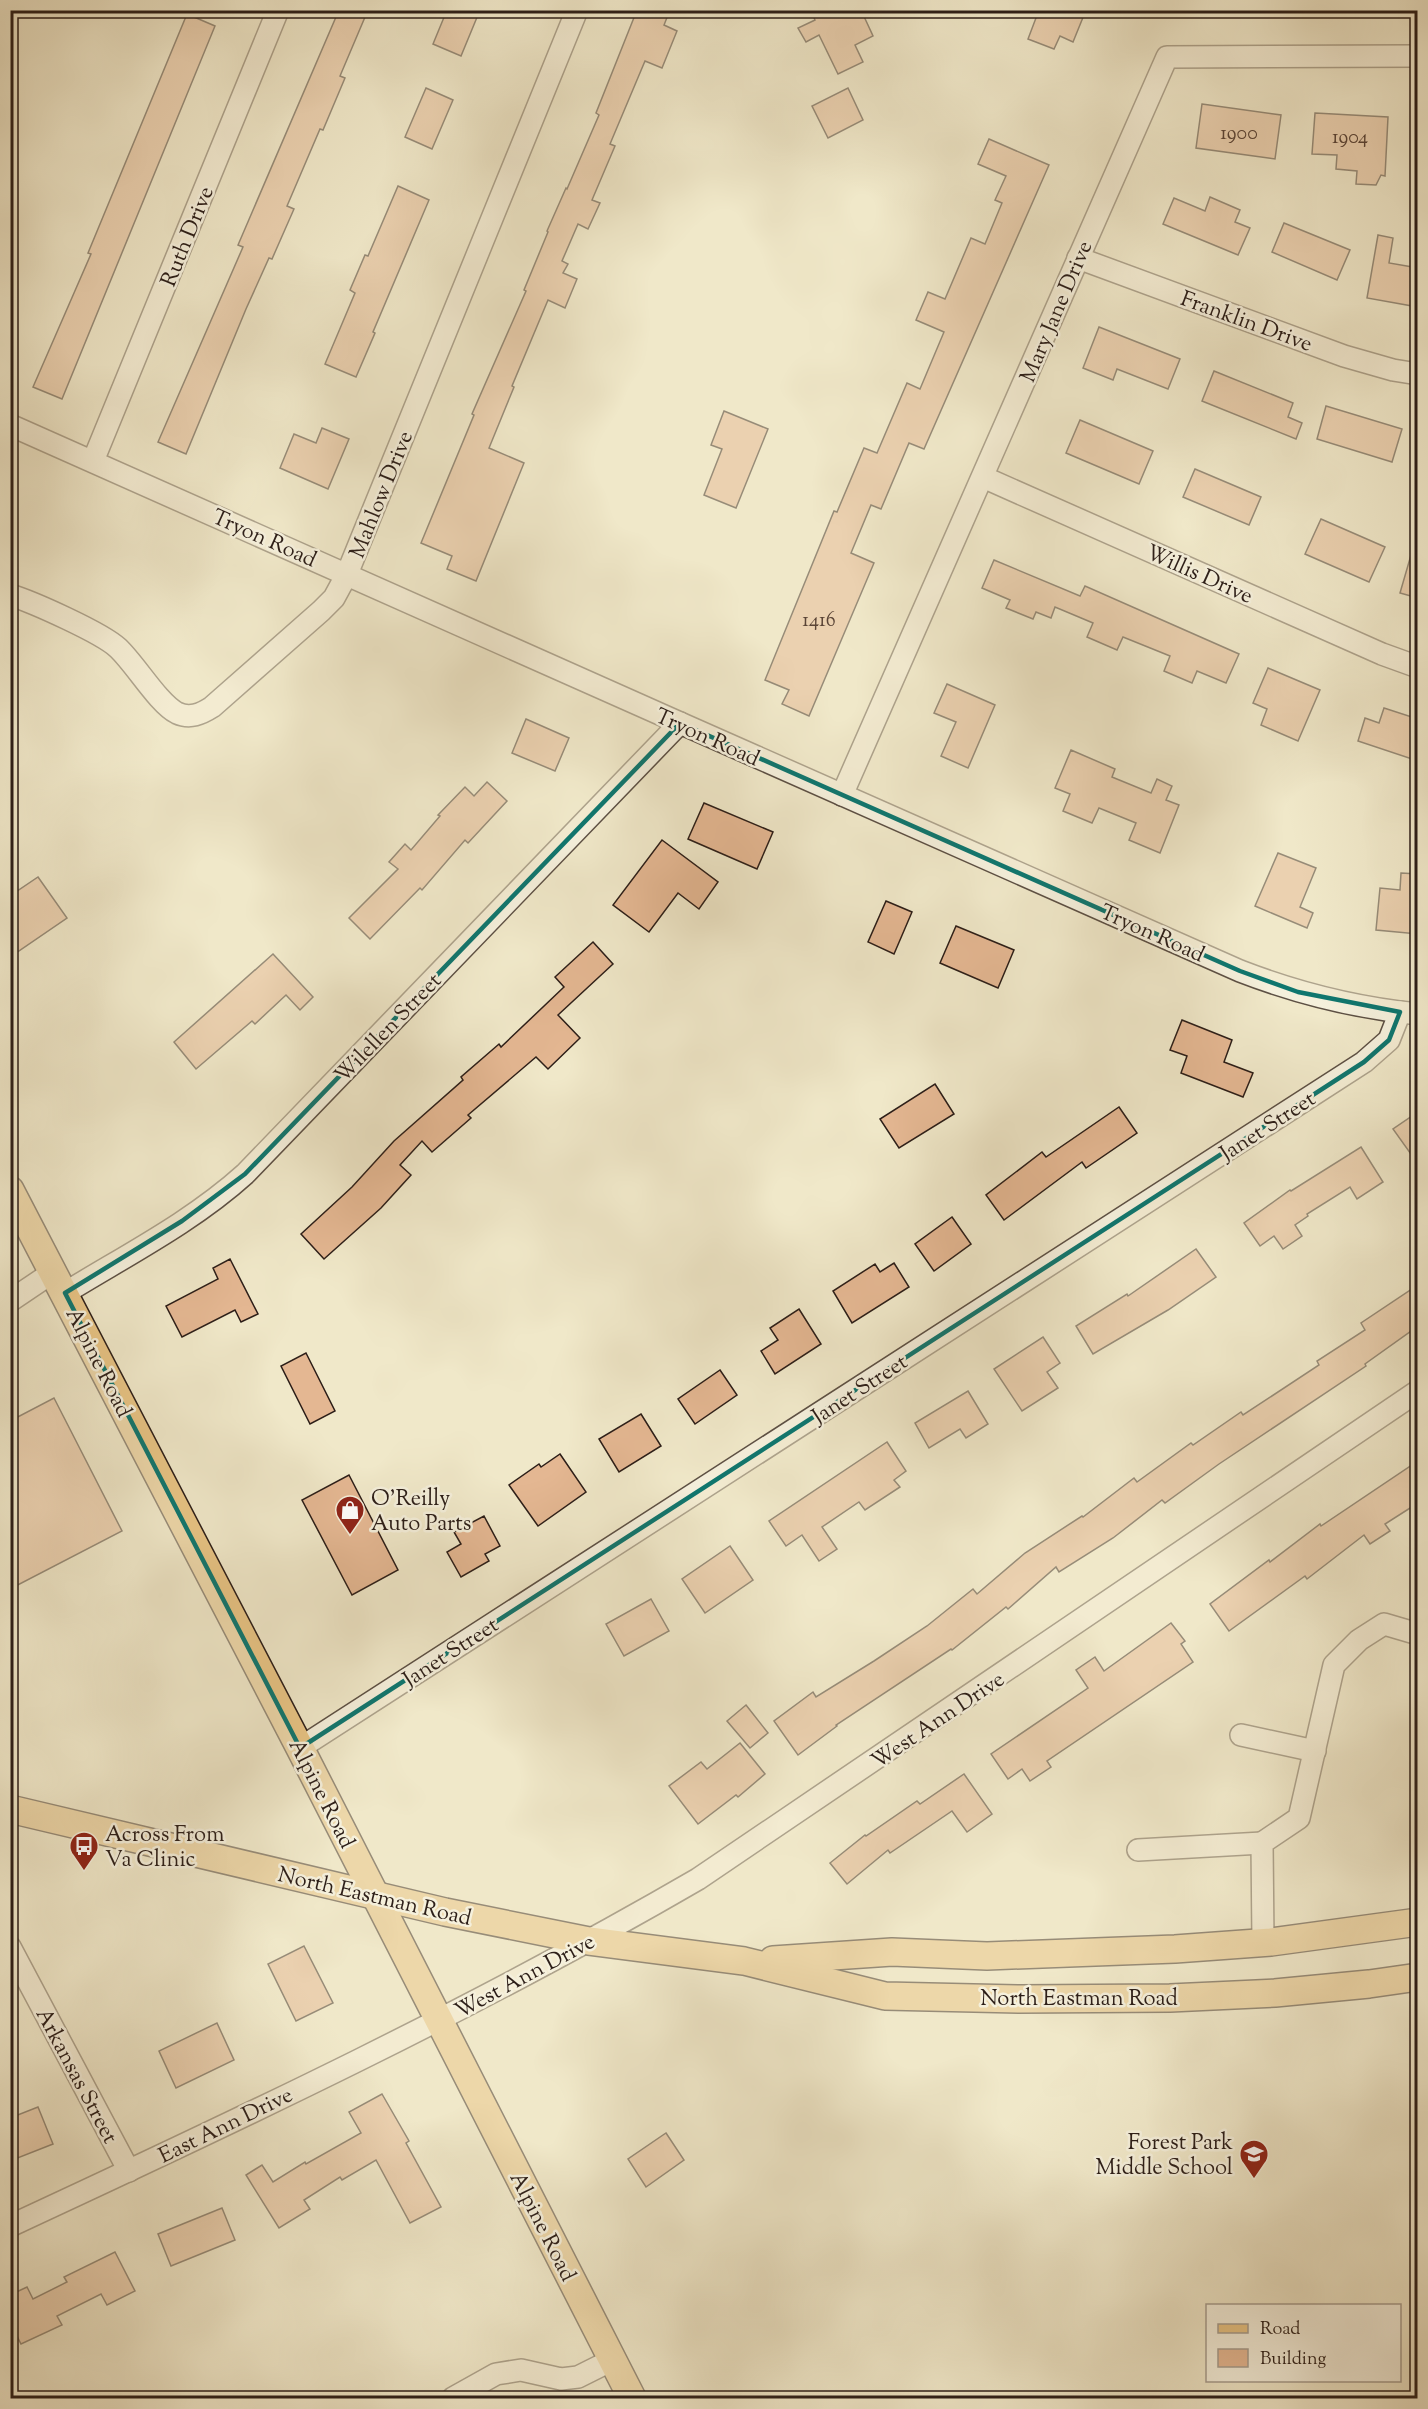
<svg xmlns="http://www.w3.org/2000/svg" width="1428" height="2409" viewBox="0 0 1428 2409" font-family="'Sorts Mill Goudy',serif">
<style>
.building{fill:#e4b792;stroke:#2c1e18;stroke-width:1.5}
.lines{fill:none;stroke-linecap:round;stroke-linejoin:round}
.minor-casing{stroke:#5d5044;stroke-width:24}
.major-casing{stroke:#2c1e18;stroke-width:30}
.minor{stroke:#f5f0dc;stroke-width:21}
.major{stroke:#e8c484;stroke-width:27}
.marked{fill:none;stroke:#0f766e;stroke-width:4.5;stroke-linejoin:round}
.labels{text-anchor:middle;stroke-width:5;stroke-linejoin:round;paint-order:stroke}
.number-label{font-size:20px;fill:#5a4436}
.street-label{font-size:22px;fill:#2c1e18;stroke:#f5f0dc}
.poi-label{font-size:22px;fill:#2c1e18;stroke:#f5f0dc;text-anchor:start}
</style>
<rect width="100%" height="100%" fill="#f0e8c9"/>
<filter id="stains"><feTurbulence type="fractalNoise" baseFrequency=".00333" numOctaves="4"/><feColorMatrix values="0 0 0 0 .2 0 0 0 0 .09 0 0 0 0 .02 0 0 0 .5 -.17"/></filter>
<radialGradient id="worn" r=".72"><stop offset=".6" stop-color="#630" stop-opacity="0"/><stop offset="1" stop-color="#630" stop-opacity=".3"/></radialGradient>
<g class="building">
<path d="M 339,10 L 368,10 L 340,76 L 345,78 L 323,130 L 320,129 L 287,206 L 294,209 L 272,259 L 269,258 L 246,309 L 186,454 L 158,442 L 243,247 L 238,245 Z"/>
<path d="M 447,10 L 480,10 L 461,56 L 433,44 Z"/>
<path d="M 637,10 L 670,10 L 664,25 L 677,31 L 662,68 L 645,61 L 610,144 L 615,146 L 592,200 L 600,203 L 588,229 L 578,224 L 562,261 L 568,264 L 563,273 L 577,279 L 565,308 L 548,300 L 512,386 L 514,387 L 489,448 L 524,463 L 476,581 L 447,569 L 452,556 L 421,543 L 474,415 L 472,414 L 526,291 L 524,290 L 548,232 L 547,231 L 566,188 L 567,189 L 599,115 L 596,113 Z"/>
<path d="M 811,10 L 861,10 L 873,36 L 855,45 L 863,62 L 838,74 L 819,35 L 806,42 L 798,28 L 815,20 Z"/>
<path d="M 1039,10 L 1086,10 L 1073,42 L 1060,36 L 1054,49 L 1028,39 Z"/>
<path d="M 187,14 L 215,26 L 62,399 L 33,387 L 91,254 L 88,253 Z"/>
<path d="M 426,88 L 453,100 L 432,149 L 405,137 Z"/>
<path d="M 848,88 L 863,120 L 828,138 L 812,106 Z"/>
<path d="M 1202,104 L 1281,115 L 1275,159 L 1196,148 Z"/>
<path d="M 1315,113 L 1388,117 L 1385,176 L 1381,175 L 1376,185 L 1356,184 L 1357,171 L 1336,169 L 1337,155 L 1312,154 Z"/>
<path d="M 989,139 L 1049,165 L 924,449 L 909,443 L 881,509 L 871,505 L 851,553 L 874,563 L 809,716 L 782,704 L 789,690 L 765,680 L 834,511 L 837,512 L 864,448 L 877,453 L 907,383 L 920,389 L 944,332 L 916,320 L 928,292 L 945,299 L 971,238 L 985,244 L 1002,203 L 995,200 L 1006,176 L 978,164 Z"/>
<path d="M 398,186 L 429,200 L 373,332 L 375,333 L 356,377 L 325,364 L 355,293 L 350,290 L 365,255 L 368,256 Z"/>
<path d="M 1210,197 L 1240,210 L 1235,222 L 1250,228 L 1238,255 L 1163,224 L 1174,198 L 1205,211 Z"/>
<path d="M 1284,223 L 1350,250 L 1337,280 L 1272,252 Z"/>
<path d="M 1378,235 L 1393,238 L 1389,263 L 1418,268 L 1418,307 L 1367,298 Z"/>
<path d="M 1099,327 L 1180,359 L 1168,389 L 1117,369 L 1113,380 L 1083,368 Z"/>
<path d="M 1214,371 L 1293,403 L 1288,417 L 1302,423 L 1296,439 L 1202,401 Z"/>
<path d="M 1326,406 L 1402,429 L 1392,462 L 1317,439 Z"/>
<path d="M 724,411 L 768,429 L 736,508 L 704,495 L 722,449 L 711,445 Z"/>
<path d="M 1080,420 L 1153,451 L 1139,484 L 1066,453 Z"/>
<path d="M 322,428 L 349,439 L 328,489 L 280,468 L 294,434 L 316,443 Z"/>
<path d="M 1195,469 L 1261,497 L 1249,525 L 1183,497 Z"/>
<path d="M 1321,519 L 1385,547 L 1369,582 L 1305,554 Z"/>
<path d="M 1413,548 L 1418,549 L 1418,598 L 1400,593 Z"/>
<path d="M 994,560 L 1080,596 L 1085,586 L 1239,654 L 1226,683 L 1197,671 L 1192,683 L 1164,671 L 1170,656 L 1123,637 L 1117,650 L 1087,637 L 1093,623 L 1055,607 L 1051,618 L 1036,612 L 1033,619 L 1006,608 L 1010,600 L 982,588 Z"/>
<path d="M 1268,668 L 1320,690 L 1298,741 L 1261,725 L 1267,709 L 1253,703 Z"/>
<path d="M 947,684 L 995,705 L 968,768 L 941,756 L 956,722 L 934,713 Z"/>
<path d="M 1384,708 L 1418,719 L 1418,761 L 1358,741 L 1365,718 L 1379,723 Z"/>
<path d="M 526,719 L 569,738 L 555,771 L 512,753 Z"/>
<path d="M 1071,750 L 1115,769 L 1112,777 L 1151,793 L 1157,779 L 1172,786 L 1166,800 L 1179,805 L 1160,853 L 1129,840 L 1136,823 L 1099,808 L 1092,823 L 1063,811 L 1070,794 L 1055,788 Z"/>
<path d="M 487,782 L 507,801 L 468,843 L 465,840 L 422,890 L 420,888 L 370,939 L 349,918 L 398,869 L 389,862 L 405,844 L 411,850 L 440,816 L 438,815 L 465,787 L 474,796 Z"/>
<path d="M 704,803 L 773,832 L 757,869 L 688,839 Z"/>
<path d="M 662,840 L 718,882 L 699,909 L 678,893 L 649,932 L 613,905 Z"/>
<path d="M 1278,853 L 1316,868 L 1300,907 L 1313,913 L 1307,928 L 1255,906 Z"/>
<path d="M 1401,873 L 1418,874 L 1418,934 L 1376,930 L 1380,888 L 1400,890 Z"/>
<path d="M 38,877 L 67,918 L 10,957 L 10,896 Z"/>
<path d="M 886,901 L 912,912 L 894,954 L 868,942 Z"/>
<path d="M 956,926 L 1014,950 L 998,988 L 940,963 Z"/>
<path d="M 593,942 L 613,964 L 558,1015 L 580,1038 L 548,1069 L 536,1057 L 468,1115 L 471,1118 L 432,1152 L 422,1141 L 400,1165 L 411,1175 L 381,1208 L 324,1259 L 301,1234 L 352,1187 L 394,1141 L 463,1080 L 461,1077 L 499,1044 L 501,1047 L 564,987 L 555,977 Z"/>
<path d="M 273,954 L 313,997 L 300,1010 L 286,995 L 255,1024 L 252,1021 L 196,1069 L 174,1042 Z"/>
<path d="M 1182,1020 L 1232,1040 L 1224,1062 L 1253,1073 L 1243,1097 L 1181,1073 L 1187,1056 L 1170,1050 Z"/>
<path d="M 935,1084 L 954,1114 L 899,1148 L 880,1119 Z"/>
<path d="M 1119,1107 L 1137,1133 L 1086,1168 L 1082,1162 L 1004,1220 L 986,1195 L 1042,1152 L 1046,1157 Z"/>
<path d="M 1418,1112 L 1418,1164 L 1393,1129 Z"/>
<path d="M 1361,1147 L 1383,1182 L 1357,1199 L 1350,1187 L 1307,1214 L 1308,1216 L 1295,1225 L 1302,1236 L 1283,1249 L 1274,1236 L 1260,1246 L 1244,1223 L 1290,1190 L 1291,1191 Z"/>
<path d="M 952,1217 L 971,1244 L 934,1271 L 915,1244 Z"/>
<path d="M 1196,1249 L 1216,1277 L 1168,1310 L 1093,1354 L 1076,1326 L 1127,1294 L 1128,1296 Z"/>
<path d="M 230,1259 L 258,1314 L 241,1322 L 235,1310 L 182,1337 L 166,1306 L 218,1279 L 213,1268 Z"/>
<path d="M 894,1263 L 909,1287 L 852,1323 L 833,1291 L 875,1264 L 880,1272 Z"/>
<path d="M 1418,1285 L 1418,1326 L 1365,1364 L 1366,1366 L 1219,1464 L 1165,1503 L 1162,1500 L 1113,1538 L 1059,1572 L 1056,1567 L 1008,1609 L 1006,1607 L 952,1650 L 951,1649 L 836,1725 L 837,1726 L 798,1755 L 774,1721 L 813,1692 L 816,1697 L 874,1661 L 927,1626 L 973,1589 L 977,1594 L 1025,1553 L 1082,1516 L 1083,1517 L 1134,1478 L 1137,1482 L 1191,1443 L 1193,1445 L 1241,1412 L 1243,1415 L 1319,1365 L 1317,1361 L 1365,1330 L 1361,1323 Z"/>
<path d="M 799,1309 L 821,1344 L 775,1374 L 761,1351 L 778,1340 L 770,1328 Z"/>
<path d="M 1043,1337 L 1060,1363 L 1047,1372 L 1058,1388 L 1022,1411 L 994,1369 Z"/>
<path d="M 306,1353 L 335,1411 L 310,1424 L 281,1366 Z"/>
<path d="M 720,1370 L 737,1395 L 695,1424 L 678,1399 Z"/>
<path d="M 968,1391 L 988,1424 L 966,1438 L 960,1429 L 929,1448 L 915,1423 Z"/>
<path d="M 54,1398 L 122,1531 L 10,1589 L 10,1421 Z"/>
<path d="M 641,1414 L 661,1446 L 619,1472 L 599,1439 Z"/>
<path d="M 887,1442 L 906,1471 L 894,1480 L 900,1487 L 865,1510 L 859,1502 L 822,1527 L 837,1549 L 819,1561 L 802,1535 L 786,1546 L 769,1521 Z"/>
<path d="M 560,1454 L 586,1492 L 538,1526 L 509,1485 L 539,1464 L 541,1467 Z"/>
<path d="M 1418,1461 L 1418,1503 L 1385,1524 L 1390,1531 L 1370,1544 L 1364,1535 L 1307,1579 L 1305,1576 L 1229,1631 L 1210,1604 L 1269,1560 L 1270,1562 L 1320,1524 L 1321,1526 Z"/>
<path d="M 349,1475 L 398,1570 L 352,1595 L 302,1500 Z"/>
<path d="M 484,1516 L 500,1546 L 485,1554 L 489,1561 L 461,1577 L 447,1552 L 461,1544 L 454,1532 Z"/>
<path d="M 730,1546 L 753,1580 L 705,1613 L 682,1579 Z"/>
<path d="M 651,1599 L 669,1631 L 624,1656 L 606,1624 Z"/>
<path d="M 1171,1623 L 1185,1641 L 1181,1644 L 1193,1662 L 1047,1761 L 1051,1767 L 1030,1781 L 1022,1769 L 1008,1779 L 991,1754 L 1088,1688 L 1076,1670 L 1095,1657 L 1104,1671 Z"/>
<path d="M 746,1705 L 768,1733 L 750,1748 L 727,1721 Z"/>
<path d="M 740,1743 L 765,1774 L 738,1797 L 736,1795 L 698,1824 L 669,1786 L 701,1762 L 707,1769 Z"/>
<path d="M 964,1774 L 992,1814 L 967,1832 L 952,1811 L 890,1853 L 888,1850 L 847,1884 L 830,1863 L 865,1835 L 866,1836 L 917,1801 L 920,1804 Z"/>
<path d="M 304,1946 L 333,2003 L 296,2021 L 268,1964 Z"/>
<path d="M 217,2023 L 234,2060 L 176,2088 L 159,2051 Z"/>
<path d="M 382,2094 L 409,2141 L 406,2143 L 441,2207 L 410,2223 L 376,2160 L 342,2180 L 340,2177 L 304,2200 L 310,2209 L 279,2228 L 246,2175 L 262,2165 L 273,2182 L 305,2162 L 306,2164 L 361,2133 L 349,2112 Z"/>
<path d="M 38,2107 L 53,2144 L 10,2161 L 10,2118 Z"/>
<path d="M 666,2133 L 684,2160 L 646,2187 L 628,2159 Z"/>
<path d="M 222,2208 L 235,2240 L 171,2266 L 158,2234 Z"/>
<path d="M 115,2252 L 135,2291 L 107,2305 L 101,2294 L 57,2316 L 62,2325 L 21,2344 L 10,2322 L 10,2295 L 27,2287 L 33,2299 L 67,2282 L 64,2277 Z"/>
</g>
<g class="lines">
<g class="minor-casing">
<g id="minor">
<path d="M 1078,258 L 1344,356 L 1393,370 L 1418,374"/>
<path d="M 10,425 L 680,723 L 1240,971 C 1297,993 1357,1008 1418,1014"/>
<path d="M 93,461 L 278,10"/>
<path d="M 983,477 L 1382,654 L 1418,667"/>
<path d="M 10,595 C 33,602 102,633 118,648 C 136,665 158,703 177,713 C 190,719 201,714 212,707 L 321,611 L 334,598 L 347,574 L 577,10"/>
<path d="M 842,795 L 1167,57 L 1418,56"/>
<path d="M 65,1293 C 125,1256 192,1222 245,1174 L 680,723"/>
<path d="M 10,1301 L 53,1272"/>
<path d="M 1241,1735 L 1315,1751"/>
<path d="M 300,1748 L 1364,1062 L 1389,1040 L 1400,1012"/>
<path d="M 1138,1850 L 1262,1843"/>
<path d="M 1263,1942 L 1262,1843 L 1299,1818 L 1334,1665 L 1359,1640 L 1384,1624 L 1418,1634"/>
<path d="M 10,1947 L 129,2171"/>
<path d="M 10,2226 C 243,2118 476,2008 698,1879 L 1418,1391"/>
<path d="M 453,2398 L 496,2374 L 521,2370 L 561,2379 L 578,2377 L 612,2360"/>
</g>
</g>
<g class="major-casing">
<g id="major">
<path d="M 10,1190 L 300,1748 L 632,2398"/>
<path d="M 10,1809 L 445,1912 L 589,1941 L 744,1961 L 885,1996 L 1020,1999 L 1170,1998 L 1275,1993 L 1369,1984 L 1418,1977"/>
<path d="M 773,1960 L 892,1952 L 987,1956 L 1175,1949 L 1271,1942 L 1418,1922"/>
</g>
</g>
<use href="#minor" class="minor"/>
<use href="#major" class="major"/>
</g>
<path d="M0 0H1428V2409H0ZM 680,723 L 1240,971 L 1298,992 L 1400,1012 L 1389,1040 L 1364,1062 L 300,1748 L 65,1293 L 182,1221 L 245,1174 Z" fill="#f0e8c9" fill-opacity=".55" fill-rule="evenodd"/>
<path class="marked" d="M 680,723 L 1240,971 L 1298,992 L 1400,1012 L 1389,1040 L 1364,1062 L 300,1748 L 65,1293 L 182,1221 L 245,1174 Z"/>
<defs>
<g id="shop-pin" transform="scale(1.5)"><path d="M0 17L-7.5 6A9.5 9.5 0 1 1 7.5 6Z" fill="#8f2418" stroke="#f5f0dc"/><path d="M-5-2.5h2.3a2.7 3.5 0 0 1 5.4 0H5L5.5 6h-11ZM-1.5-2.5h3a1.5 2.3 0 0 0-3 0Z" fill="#fff"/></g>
<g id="bus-pin" transform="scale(1.5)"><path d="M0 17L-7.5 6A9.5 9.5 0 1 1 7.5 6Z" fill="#8f2418" stroke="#f5f0dc"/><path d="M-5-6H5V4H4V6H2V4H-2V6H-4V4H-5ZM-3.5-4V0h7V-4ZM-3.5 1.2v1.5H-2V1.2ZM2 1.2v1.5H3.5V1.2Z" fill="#fff"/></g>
<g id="school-pin" transform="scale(1.5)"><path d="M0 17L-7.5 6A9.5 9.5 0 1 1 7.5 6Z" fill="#8f2418" stroke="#f5f0dc"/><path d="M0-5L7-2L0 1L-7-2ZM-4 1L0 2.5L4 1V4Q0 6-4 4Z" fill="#fff"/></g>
</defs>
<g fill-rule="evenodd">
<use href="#shop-pin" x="350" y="1510"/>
<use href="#bus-pin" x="84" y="1846"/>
<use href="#school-pin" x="1254" y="2154"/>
</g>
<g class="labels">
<g class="number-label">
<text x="1239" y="139">1900</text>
<text x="1350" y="143">1904</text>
<text x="819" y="626">1416</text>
</g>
<g class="street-label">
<text transform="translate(186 236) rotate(-68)" y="8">Ruth Drive</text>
<text transform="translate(1055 311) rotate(-67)" y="8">Mary Jane Drive</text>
<text transform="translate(1247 320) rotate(20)" y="8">Franklin Drive</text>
<text transform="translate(380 494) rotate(-68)" y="8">Mahlow Drive</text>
<text transform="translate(265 537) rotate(24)" y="8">Tryon Road</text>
<text transform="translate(1200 573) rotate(24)" y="8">Willis Drive</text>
<text transform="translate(708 736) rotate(24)" y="8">Tryon Road</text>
<text transform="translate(1153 932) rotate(24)" y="8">Tryon Road</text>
<text transform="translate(387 1027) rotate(-46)" y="8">Wilellen Street</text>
<text transform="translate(1267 1125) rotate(-33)" y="8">Janet Street</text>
<text transform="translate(100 1362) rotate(63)" y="8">Alpine Road</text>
<text transform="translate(859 1388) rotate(-33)" y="8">Janet Street</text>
<text transform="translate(450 1651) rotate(-33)" y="8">Janet Street</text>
<text transform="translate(937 1719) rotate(-34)" y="8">West Ann Drive</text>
<text transform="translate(323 1793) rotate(63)" y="8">Alpine Road</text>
<text transform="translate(375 1895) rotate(13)" y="8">North Eastman Road</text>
<text transform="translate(524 1975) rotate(-28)" y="8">West Ann Drive</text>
<text x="1079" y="2005">North Eastman Road</text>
<text transform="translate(78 2075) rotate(62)" y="8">Arkansas Street</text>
<text transform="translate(225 2124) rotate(-26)" y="8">East Ann Drive</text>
<text transform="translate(544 2226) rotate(63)" y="8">Alpine Road</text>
</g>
<g class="poi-label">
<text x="371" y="1505">O'Reilly<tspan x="371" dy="25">Auto Parts</tspan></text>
<text x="105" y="1841">Across From<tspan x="105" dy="25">Va Clinic</tspan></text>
<text x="1233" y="2149" text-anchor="end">Forest Park<tspan x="1233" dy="25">Middle School</tspan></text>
</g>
</g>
<rect width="1428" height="2409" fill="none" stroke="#f0e8c9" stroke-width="36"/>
<rect x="12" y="12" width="1404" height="2385" fill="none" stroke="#2c1e18" stroke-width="3"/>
<rect x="18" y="18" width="1392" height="2373" fill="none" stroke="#2c1e18" stroke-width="1.5"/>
<rect x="1206" y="2304" width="195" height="78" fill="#f5f0dc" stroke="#a59c8e" stroke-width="1.5"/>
<rect x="1218" y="2324" width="30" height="9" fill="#e8c484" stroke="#a59c8e" stroke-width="1.5"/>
<text x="1260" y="2334" font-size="18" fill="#2c1e18">Road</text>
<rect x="1218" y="2349" width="30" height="18" fill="#e4b792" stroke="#a59c8e" stroke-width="1.5"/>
<text x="1260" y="2364" font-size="18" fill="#2c1e18">Building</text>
<rect width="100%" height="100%" filter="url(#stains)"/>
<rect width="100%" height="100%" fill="url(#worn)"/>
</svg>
